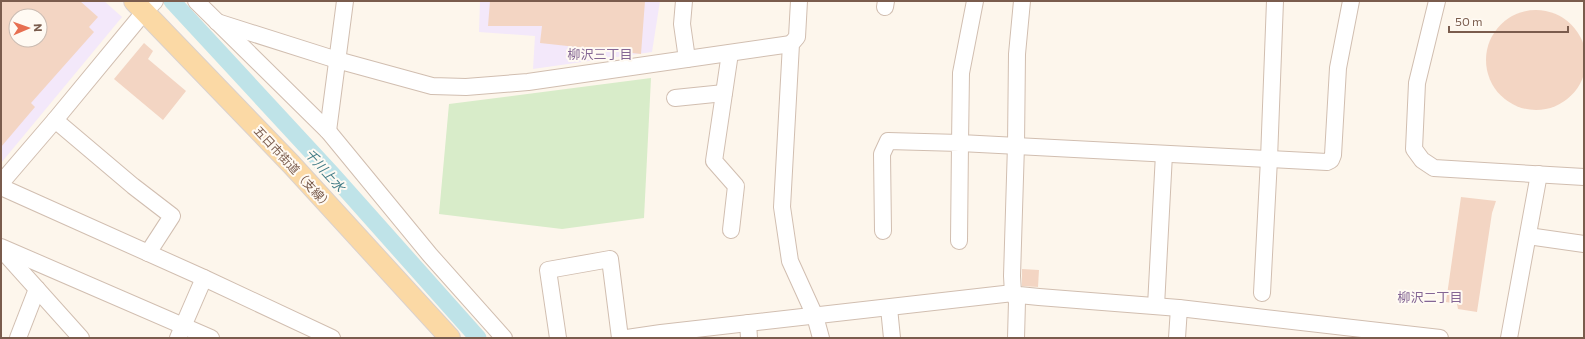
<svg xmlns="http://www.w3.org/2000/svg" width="1585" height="339" viewBox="0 0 1585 339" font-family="Commissioner,'Noto Sans JP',sans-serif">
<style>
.education{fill:#f3e8fa;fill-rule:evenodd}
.pitch{fill:#d8ecc9}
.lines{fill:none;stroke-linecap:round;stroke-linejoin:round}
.canal{stroke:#bfe3e8;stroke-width:17}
.building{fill:#f3d5c3;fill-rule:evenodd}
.minor-casing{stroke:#d1beb0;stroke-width:18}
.major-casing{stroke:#dad1cd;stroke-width:22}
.minor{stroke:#fff;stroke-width:16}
.major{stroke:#fbd9a5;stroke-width:20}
.labels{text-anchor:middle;stroke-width:4;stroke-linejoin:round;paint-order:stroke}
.street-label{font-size:12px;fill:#7a5c4d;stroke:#fffaf3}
.neighbourhood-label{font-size:13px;fill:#846695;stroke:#fffaf3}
.water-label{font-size:13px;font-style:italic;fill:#437c86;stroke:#fffaf3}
</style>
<rect width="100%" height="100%" fill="#fdf6ec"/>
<g class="education">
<path d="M 1,1 L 104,1 L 122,17 L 1,163 ZM 16,16 L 40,16 L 40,40 L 16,40 Z"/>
<path d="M 480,1 L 660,1 L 652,52 L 533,69 L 535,36 L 479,32 Z"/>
</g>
<path class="pitch" d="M 651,78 L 644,218 L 562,229 L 439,214 L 449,104 Z"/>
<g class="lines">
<path class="canal" d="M 172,1 L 332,174 L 478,338"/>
</g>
<g class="building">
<path d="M 1,1 L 80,1 L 98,17 L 89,27 L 94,32 L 31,103 L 35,107 L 1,147 ZM 16,16 L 40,16 L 40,40 L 16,40 Z"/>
<path d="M 490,1 L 645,1 L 641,54 L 540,43 L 542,26 L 488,26 Z"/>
<circle cx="1536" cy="60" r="50"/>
<path d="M 144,43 L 153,51 L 148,59 L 186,91 L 163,120 L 114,79 Z"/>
<path d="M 1461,197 L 1496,201 L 1492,213 L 1477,312 L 1458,309 L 1457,304 L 1446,302 Z"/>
<path d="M 1022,269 L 1039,270 L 1038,287 L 1022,286 Z"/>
</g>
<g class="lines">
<g class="minor-casing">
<g id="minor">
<path d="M 196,1 L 328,131 L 430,255 L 504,338"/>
<path d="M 684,1 L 682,24 L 687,59"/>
<path d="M 799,1 L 797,37 L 791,44 L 782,207 L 790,261 L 815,316 L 821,338"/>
<path d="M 975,1 L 961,73 L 960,143 L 1327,162 L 1331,160 L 1333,155 L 1338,68 L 1351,1"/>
<path d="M 1437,1 L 1417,83 L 1414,149 L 1422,160 L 1434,168 L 1584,177"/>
<path d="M 885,7 L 886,1"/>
<path d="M 217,22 L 337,60 L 432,86 L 466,87 L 528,82 L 791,44"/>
<path d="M 730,53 L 714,161 L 736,186 L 731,230"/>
<path d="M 675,98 L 724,93"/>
<path d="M 55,120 L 133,186 L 172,216 L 148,253"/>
<path d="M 328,131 L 345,1"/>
<path d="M 1,183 L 55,120 L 145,11 L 155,1"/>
<path d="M 1,187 L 204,278 L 332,338"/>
<path d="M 883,231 L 882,154 L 888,141 L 960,143 L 959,241"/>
<path d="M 1528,236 L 1584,244"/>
<path d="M 1,247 L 211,338"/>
<path d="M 2,250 L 81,338"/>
<path d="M 1262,293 L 1269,159 L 1275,1"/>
<path d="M 1156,306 L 1164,154"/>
<path d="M 889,308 L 892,338"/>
<path d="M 748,323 L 749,338"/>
<path d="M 18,338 L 37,289"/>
<path d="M 178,338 L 204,278"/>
<path d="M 558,338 L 548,270 L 610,259 L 620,338"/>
<path d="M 627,338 L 661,333 L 1013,293 L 1019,295 L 1039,297 L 1179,308 L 1440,338"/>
<path d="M 1016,338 L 1017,301 L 1013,293 L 1012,276 L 1016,145 L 1017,54 L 1022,1"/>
<path d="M 1177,338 L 1179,308"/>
<path d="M 1509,338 L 1539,174"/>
</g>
</g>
<g class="major-casing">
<path id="major" d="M 134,1 L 291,164 L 450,338"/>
</g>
<use href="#minor" class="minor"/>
<use href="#major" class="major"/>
</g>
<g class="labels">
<g class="street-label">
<text transform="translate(293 168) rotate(47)" y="4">五日市街道（支線）</text>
</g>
<g class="neighbourhood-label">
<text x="600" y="59">柳沢三丁目</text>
<text x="1430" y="302">柳沢二丁目</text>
</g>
<g class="water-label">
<text transform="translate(325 170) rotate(48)" y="5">千川上水</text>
</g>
</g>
<rect width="1585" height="339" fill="none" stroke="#7a5c4d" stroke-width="4"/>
<g transform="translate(28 28) rotate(88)"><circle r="19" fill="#fffaf3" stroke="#cabbb1"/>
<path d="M0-3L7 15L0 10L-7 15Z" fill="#e76f51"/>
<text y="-6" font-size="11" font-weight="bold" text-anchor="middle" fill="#7a5c4d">N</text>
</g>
<path d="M1449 26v6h119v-6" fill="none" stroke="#7a5c4d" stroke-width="2"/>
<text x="1455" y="26" font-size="12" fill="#7a5c4d" stroke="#fffaf3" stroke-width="3" paint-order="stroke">50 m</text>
</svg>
